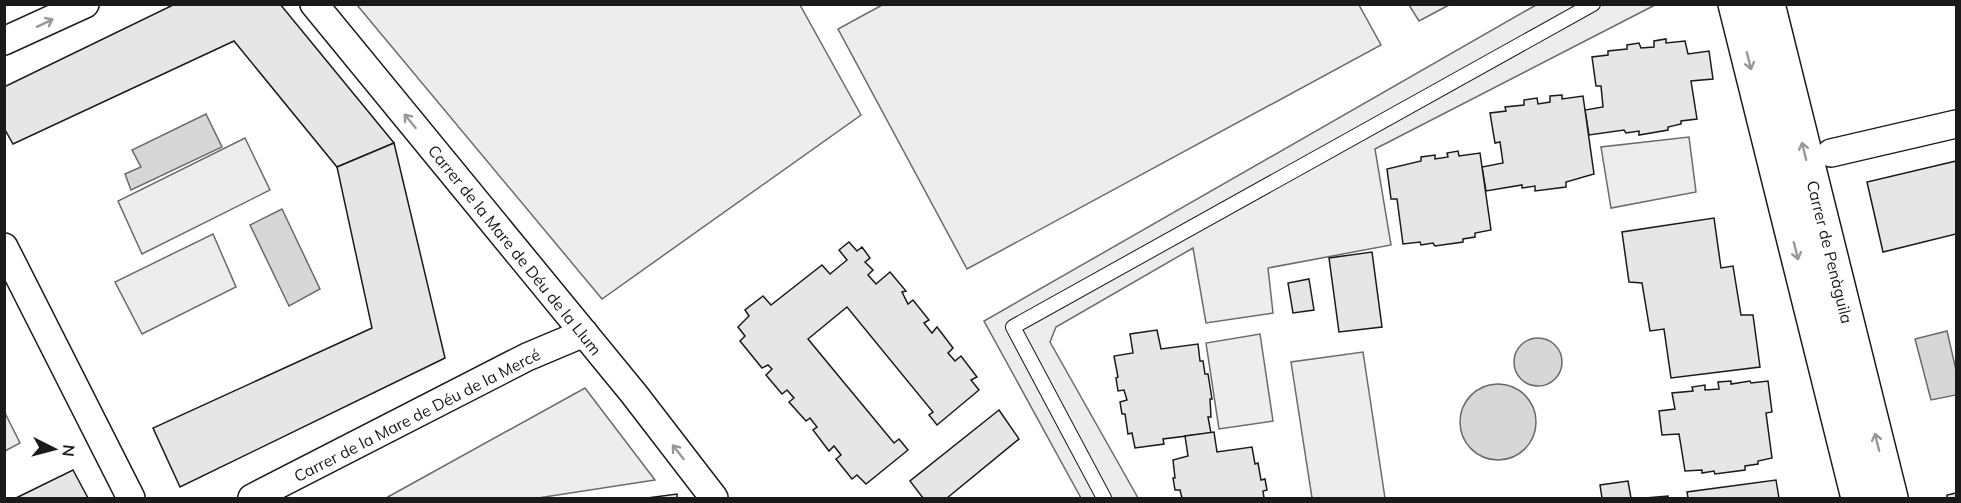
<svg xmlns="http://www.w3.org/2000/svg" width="1961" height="503" viewBox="0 0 1961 503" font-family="Mulish,sans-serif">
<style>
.built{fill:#ededed;stroke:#6a6a6a;stroke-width:1.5}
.water{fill:#d7d7d7;stroke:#6a6a6a;stroke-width:1.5}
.building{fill:#e6e6e6;stroke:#1a1a1a;stroke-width:1.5}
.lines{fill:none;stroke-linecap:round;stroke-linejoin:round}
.lane-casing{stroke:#1a1a1a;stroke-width:16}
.street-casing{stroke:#1a1a1a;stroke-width:30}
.secondary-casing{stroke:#1a1a1a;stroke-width:36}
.lane{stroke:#fff;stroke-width:14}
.street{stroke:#fff;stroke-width:27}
.secondary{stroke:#fff;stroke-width:33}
.oneway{stroke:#989898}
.labels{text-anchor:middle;stroke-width:4.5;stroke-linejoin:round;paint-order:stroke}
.street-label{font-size:16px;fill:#1a1a1a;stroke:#fff}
</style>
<rect width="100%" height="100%" fill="#fff"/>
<g class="built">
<path d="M 357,5 L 800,5 L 861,115 L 602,299 Z"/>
<path d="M 882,5 L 1359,5 L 1381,45 L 967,269 L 838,29 Z"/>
<path d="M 1409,5 L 1449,5 L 1419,21 Z"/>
<path d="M 1536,5 L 1655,5 L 1375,149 L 1391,245 L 1268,268 L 1273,313 L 1206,323 L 1193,248 L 1056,327 L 1050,342 L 1138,498 L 1081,498 L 984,321 Z"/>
<path d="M 1689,137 L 1696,192 L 1611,208 L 1601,147 Z"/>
<path d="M 245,138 L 270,190 L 142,254 L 118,201 Z"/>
<path d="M 213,234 L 236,287 L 142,334 L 115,282 Z"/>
<path d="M 1260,334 L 1273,421 L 1219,429 L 1206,343 Z"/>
<path d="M 1363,352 L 1385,498 L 1312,498 L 1291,362 Z"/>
<path d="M 585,388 L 655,480 L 538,498 L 386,498 Z"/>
<path d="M 5,413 L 20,443 L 5,451 L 4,451 Z"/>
</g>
<g class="water">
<path d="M 206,114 L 222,147 L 131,190 L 125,174 L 141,167 L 132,150 Z"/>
<path d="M 282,209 L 320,289 L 289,306 L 250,225 Z"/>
<path d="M 1947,331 L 1956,370 L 1956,395 L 1931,400 L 1915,339 Z"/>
<circle cx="1538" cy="362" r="24"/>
<circle cx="1498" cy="422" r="38"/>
</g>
<g class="building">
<path d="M 175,4 L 280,4 L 394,143 L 337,167 L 234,41 L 13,144 L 4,128 L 4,87 Z"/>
<path d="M 1666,39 L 1666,43 L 1685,41 L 1688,54 L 1709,51 L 1713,79 L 1691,81 L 1697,119 L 1681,121 L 1681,124 L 1668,127 L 1668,130 L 1639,135 L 1639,131 L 1626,133 L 1624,130 L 1589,135 L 1585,110 L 1603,107 L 1601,86 L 1596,86 L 1592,57 L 1608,55 L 1608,51 L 1627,49 L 1627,45 L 1639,43 L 1641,48 L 1654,47 L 1654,41 Z"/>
<path d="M 1562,95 L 1562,99 L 1583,96 L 1594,174 L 1566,182 L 1566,187 L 1535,191 L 1535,186 L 1522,188 L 1522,185 L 1486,191 L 1482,167 L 1503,163 L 1500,142 L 1495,143 L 1490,113 L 1506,111 L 1505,107 L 1524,105 L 1524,100 L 1537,98 L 1538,104 L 1550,102 L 1550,96 Z"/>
<path d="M 394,143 L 445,358 L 180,487 L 153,428 L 372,328 L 337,167 Z"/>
<path d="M 1458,151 L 1459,156 L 1480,153 L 1491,230 L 1475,233 L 1475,237 L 1463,239 L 1463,242 L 1435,246 L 1433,243 L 1421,245 L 1420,242 L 1403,244 L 1397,199 L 1391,199 L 1387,169 L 1421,161 L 1421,157 L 1435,155 L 1435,159 L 1448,157 L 1447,153 Z"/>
<path d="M 1956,161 L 1956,234 L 1883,252 L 1867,182 Z"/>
<path d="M 1714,218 L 1721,268 L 1733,266 L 1741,315 L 1753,315 L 1760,367 L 1671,378 L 1664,329 L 1650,331 L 1642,283 L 1629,282 L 1622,232 Z"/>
<path d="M 849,242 L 857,251 L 862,247 L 870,258 L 865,262 L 873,270 L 868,275 L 876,284 L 890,272 L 906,291 L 902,292 L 908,304 L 913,300 L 929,320 L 924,323 L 932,333 L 937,327 L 953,348 L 948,353 L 955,361 L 961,356 L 977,377 L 971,380 L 979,390 L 937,425 L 929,415 L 933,412 L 847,307 L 808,339 L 894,443 L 899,439 L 908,450 L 866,484 L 857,475 L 852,479 L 836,459 L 841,455 L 834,446 L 829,451 L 813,430 L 817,427 L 810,418 L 806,421 L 789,402 L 794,398 L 787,390 L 782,394 L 766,375 L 772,369 L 768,365 L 762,368 L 740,341 L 745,336 L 738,327 L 749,316 L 745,310 L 763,296 L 771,305 L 822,265 L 830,274 L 847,260 L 839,250 Z"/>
<path d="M 1372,252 L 1382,327 L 1339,332 L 1329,258 Z"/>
<path d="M 1309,279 L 1314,310 L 1293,313 L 1288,283 Z"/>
<path d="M 1157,330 L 1161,349 L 1198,344 L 1200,361 L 1203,361 L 1205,374 L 1208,374 L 1212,399 L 1210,399 L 1211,417 L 1208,417 L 1211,433 L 1163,439 L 1164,444 L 1135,448 L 1132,433 L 1128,434 L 1125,414 L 1122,414 L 1120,402 L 1127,400 L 1124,390 L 1118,391 L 1116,378 L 1118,377 L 1114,356 L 1133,353 L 1130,334 Z"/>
<path d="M 1731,381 L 1731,384 L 1750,381 L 1751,383 L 1768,381 L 1772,412 L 1766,413 L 1772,458 L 1758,461 L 1758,464 L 1745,466 L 1745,470 L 1715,474 L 1714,471 L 1702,473 L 1702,470 L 1685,471 L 1679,434 L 1662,435 L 1659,411 L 1675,409 L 1672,393 L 1693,391 L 1692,387 L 1705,385 L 1705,390 L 1719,389 L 1718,382 Z"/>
<path d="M 999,410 L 1019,439 L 947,498 L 923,498 L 910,481 Z"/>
<path d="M 1214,432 L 1217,452 L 1252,447 L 1255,464 L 1258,463 L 1261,480 L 1265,479 L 1267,490 L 1263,491 L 1264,498 L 1182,498 L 1180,490 L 1175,490 L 1173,478 L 1175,478 L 1173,460 L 1188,456 L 1185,436 Z"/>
<path d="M 73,470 L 88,498 L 16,498 Z"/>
<path d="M 1776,480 L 1779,498 L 1688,498 L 1687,492 Z"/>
<path d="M 1628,481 L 1631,498 L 1602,498 L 1600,485 Z"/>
<path d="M 1956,493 L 1956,498 L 1947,498 L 1947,495 Z"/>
<path d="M 677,494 L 677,498 L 647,498 Z"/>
<path d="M 1668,496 L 1668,498 L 1645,498 Z"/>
</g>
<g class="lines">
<g class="lane-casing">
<path id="lane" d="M 1104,498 L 1013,327 L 1593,4"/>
</g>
<g class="street-casing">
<g id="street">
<path d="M 314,4 L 634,394 L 714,498"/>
<path d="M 4,41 L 85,4"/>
<path d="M 1831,153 L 1956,124"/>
<path d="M 4,247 L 131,498"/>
<path d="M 252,498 L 527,357 L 584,333"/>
</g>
</g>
<g class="secondary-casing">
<g id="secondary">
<path d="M 1735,4 L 1858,498"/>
<path d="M 1768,4 L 1891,498"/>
</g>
</g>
<use href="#lane" class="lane"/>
<use href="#street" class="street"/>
<use href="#secondary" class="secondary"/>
</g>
<defs><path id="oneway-shaft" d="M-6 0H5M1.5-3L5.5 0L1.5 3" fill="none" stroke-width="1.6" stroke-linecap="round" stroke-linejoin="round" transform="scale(1.5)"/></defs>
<g class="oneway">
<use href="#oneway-shaft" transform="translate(45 23) rotate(-25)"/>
<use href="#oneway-shaft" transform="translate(1749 61) rotate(76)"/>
<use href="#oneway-shaft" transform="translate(410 121) rotate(-129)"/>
<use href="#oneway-shaft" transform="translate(1804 151) rotate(-104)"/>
<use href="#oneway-shaft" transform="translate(1796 251) rotate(76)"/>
<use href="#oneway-shaft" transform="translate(1877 442) rotate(-104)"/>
<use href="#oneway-shaft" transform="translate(678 452) rotate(-128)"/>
</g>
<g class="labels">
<g class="street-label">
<text transform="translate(515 250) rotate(51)" y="6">Carrer de la Mare de Déu de la Llum</text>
<text transform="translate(1830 252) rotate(76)" y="6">Carrer de Penàguila</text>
<text transform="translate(417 415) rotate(-27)" y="6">Carrer de la Mare de Déu de la Mercé</text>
</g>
</g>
<rect width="1961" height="503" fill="none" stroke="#1a1a1a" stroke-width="12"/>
<g transform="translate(54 449) rotate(96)" stroke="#ffffff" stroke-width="4.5" paint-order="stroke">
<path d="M0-4.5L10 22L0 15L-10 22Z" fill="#1a1a1a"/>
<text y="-9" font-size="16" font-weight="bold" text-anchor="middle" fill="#1a1a1a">N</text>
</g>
</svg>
